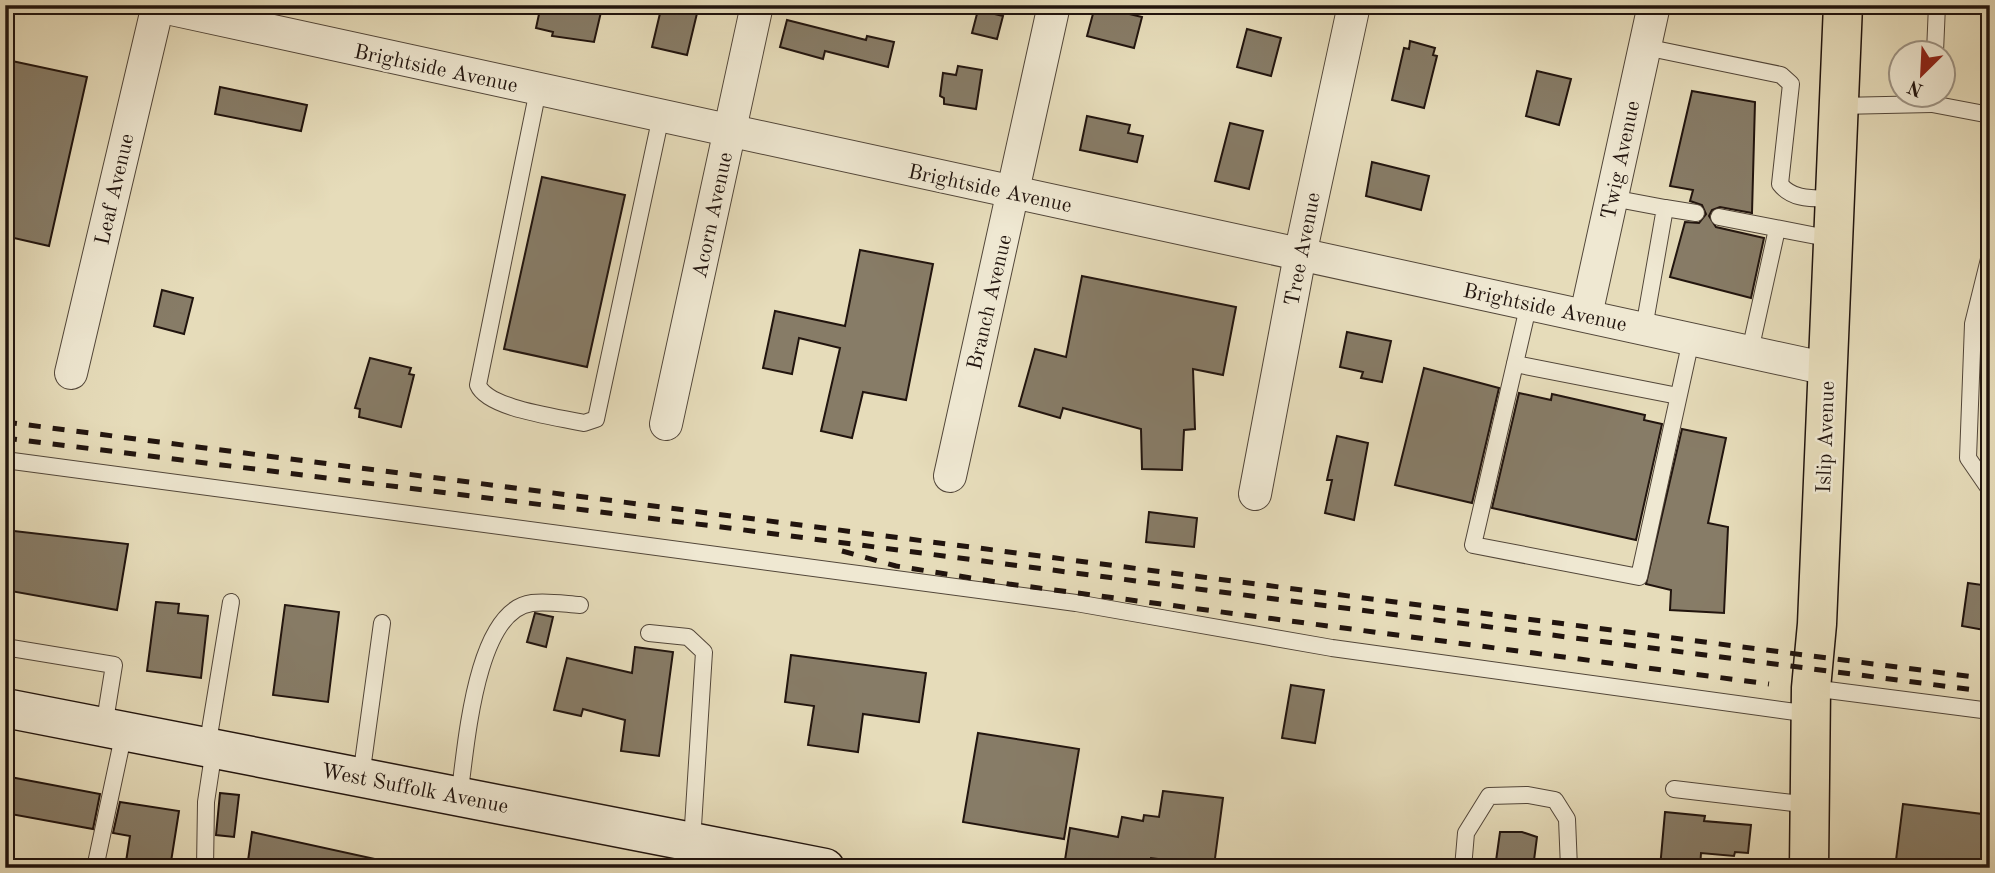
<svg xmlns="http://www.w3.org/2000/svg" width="1995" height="873" viewBox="0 0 1995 873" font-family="'Old Standard TT',serif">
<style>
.building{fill:#877c67;stroke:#21140e;stroke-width:2}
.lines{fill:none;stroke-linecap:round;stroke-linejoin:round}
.lane-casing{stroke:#524639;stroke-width:18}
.street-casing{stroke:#524639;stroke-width:34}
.secondary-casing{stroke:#21140e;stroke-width:41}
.primary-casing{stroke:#21140e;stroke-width:41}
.lane{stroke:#efe8d2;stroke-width:16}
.street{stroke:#efe8d2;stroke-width:32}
.secondary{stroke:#efe8d2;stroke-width:38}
.primary{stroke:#e6dcba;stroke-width:38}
.rail{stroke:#21140e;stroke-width:5;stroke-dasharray:12 12;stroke-linecap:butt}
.labels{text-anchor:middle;stroke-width:5;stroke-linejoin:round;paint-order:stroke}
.street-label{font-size:21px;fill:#21140e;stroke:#efe8d2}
</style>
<rect width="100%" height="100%" fill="#e6dcba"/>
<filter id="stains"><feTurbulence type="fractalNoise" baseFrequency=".00286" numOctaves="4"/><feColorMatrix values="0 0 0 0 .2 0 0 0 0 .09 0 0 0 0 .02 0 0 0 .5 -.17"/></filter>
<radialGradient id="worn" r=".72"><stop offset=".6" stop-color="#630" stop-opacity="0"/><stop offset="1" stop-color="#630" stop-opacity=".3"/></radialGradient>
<g class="building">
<path d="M 541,5 L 585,5 L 584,8 L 601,12 L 594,42 L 552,36 L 553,32 L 536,28 Z"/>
<path d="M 662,5 L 699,5 L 687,55 L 652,47 Z"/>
<path d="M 1104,8 L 1142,17 L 1134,48 L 1087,36 L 1094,10 L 1102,13 Z"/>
<path d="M 978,10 L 1003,16 L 997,39 L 972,33 Z"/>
<path d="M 787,20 L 866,40 L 867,36 L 894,42 L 888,67 L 825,51 L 823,59 L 780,47 Z"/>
<path d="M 1247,29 L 1281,38 L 1271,76 L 1237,67 Z"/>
<path d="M 1410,41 L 1435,48 L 1433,55 L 1437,56 L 1424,108 L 1392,100 L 1404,48 L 1409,49 Z"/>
<path d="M 12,61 L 87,77 L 49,246 L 5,236 L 5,90 Z"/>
<path d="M 958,66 L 982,70 L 976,109 L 944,104 L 944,98 L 940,96 L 943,73 L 956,75 Z"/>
<path d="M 1537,71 L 1571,79 L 1559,125 L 1526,116 Z"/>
<path d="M 220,87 L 307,105 L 301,131 L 215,114 Z"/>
<path d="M 1692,91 L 1755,102 L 1752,213 L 1720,207 L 1712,210 L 1709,216 L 1716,227 L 1764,238 L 1751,298 L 1670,277 L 1685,222 L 1699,223 L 1706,214 L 1702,205 L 1690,201 L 1693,190 L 1670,186 Z"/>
<path d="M 1087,116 L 1130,125 L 1128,133 L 1143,136 L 1137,162 L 1080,150 Z"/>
<path d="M 1230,123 L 1263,131 L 1249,189 L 1215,181 Z"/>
<path d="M 1372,162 L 1429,176 L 1421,210 L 1366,196 Z"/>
<path d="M 542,177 L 625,195 L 587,367 L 504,349 Z"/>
<path d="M 860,250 L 933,264 L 906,400 L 863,392 L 852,438 L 821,431 L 840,348 L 799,338 L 792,374 L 763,368 L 775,311 L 845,326 Z"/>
<path d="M 1082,276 L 1236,307 L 1223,375 L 1193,369 L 1195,429 L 1184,430 L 1182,470 L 1142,469 L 1141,429 L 1063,408 L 1060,418 L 1019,406 L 1035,349 L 1066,357 Z"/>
<path d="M 162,290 L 193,298 L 184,334 L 154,326 Z"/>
<path d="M 1347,332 L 1391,341 L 1382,382 L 1361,378 L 1363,372 L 1340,367 Z"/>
<path d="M 370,358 L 411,368 L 409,374 L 414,375 L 401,427 L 359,417 L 360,409 L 355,408 Z"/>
<path d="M 1424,368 L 1499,388 L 1472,503 L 1395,485 Z"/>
<path d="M 1519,393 L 1551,400 L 1552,394 L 1645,415 L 1644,420 L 1662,424 L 1636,540 L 1492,508 Z"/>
<path d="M 1682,429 L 1726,438 L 1708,523 L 1728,527 L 1724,613 L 1670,610 L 1671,590 L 1646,584 Z"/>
<path d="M 1337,436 L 1368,443 L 1354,520 L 1325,513 L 1332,480 L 1327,480 Z"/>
<path d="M 1149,512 L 1197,518 L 1194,547 L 1146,542 Z"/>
<path d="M 5,530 L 128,544 L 117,610 L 5,590 Z"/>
<path d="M 1968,583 L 1990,586 L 1990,631 L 1962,626 Z"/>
<path d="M 156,602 L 179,604 L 178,613 L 208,616 L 201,678 L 147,671 Z"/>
<path d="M 285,605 L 339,612 L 328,702 L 273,695 Z"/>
<path d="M 535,613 L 553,617 L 546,647 L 527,642 Z"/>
<path d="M 635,647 L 673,652 L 659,756 L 621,751 L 625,720 L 583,709 L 581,716 L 554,710 L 567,658 L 632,673 Z"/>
<path d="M 791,655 L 926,673 L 919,722 L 863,714 L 858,752 L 808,745 L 814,706 L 785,702 Z"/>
<path d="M 1291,685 L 1324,690 L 1315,743 L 1282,738 Z"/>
<path d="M 978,733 L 1079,749 L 1064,839 L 963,822 Z"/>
<path d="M 5,776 L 100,794 L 93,829 L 5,813 Z"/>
<path d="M 1163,791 L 1223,798 L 1214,866 L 1151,858 L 1149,868 L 1108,868 L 1065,860 L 1070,828 L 1118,837 L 1122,817 L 1143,821 L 1144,815 L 1159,817 Z"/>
<path d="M 220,793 L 239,795 L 234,837 L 216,835 Z"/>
<path d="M 120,802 L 179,811 L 170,868 L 125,868 L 130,836 L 113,833 Z"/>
<path d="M 1903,804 L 1990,815 L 1990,863 L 1957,859 L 1955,868 L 1895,868 Z"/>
<path d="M 1665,812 L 1705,816 L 1704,821 L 1751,825 L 1748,853 L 1735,852 L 1734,856 L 1701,853 L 1700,868 L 1660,868 Z"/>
<path d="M 252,832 L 375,859 L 374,868 L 247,868 Z"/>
<path d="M 1500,832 L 1522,832 L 1537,837 L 1533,868 L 1495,868 Z"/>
</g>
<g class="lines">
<g class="lane-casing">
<g id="lane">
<path d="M 1645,47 L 1781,75 L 1791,84 L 1780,184 C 1793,201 1815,198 1835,199"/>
<path d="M 1935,52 L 1937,5"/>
<path d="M 538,90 L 478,385 C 488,409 558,417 584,423 L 596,419 L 661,116"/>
<path d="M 1932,104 L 1990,115"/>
<path d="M 1839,106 L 1932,104 L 1932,94"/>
<path d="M 1612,198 L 1665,208 L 1644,328"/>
<path d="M 1665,208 L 1696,213"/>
<path d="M 1719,217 L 1832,239"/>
<path d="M 1990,255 L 1973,324 L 1968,458 L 1990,490"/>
<path d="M 1529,303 L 1473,545 L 1639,577 L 1691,340"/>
<path d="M 1750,351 L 1777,229"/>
<path d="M 1515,364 L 1678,396"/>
<path d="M 5,460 L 1076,603 L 1332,648 L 1810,714"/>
<path d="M 649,633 L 688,637 L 704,652 L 692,842"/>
<path d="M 5,647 L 114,665 L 104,727"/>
<path d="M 1812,688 L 1990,711"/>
<path d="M 207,748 L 231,602"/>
<path d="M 361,777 L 382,623"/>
<path d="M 1674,789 L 1810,805"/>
<path d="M 459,797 C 466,752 474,610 532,603 C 547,601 565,604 580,605"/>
<path d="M 95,868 L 124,732"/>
<path d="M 205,868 L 206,802 L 214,749"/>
<path d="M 1463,868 L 1466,833 L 1489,796 L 1528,795 L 1555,800 L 1567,819 L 1569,868"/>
</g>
</g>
<g class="street-casing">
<g id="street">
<path d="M 153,5 L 1828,369"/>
<path d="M 1586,315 L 1654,5"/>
<path d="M 71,373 L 158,5"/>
<path d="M 666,424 L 757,5"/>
<path d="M 950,476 L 1054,5"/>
<path d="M 1255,494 L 1300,255 L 1354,5"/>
</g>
</g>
<g class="secondary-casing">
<path id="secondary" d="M 5,708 L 825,868"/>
</g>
<g class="primary-casing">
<path id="primary" d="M 1809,868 L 1811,688 L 1817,624 L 1843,5"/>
</g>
<use href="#lane" class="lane"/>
<use href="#street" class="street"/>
<use href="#secondary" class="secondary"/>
<use href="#primary" class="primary"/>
<g class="rail">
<path d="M 5,422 L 1990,679"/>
<path d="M 5,438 L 729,528 L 1990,692"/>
<path d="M 842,551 L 896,566 L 1009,584 L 1769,684"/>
</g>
</g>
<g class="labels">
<g class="street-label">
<text transform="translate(436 68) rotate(12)" y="7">Brightside Avenue</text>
<text transform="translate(1620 160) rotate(-78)" y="7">Twig Avenue</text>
<text transform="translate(990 188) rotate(12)" y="7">Brightside Avenue</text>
<text transform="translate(114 189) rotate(-77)" y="7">Leaf Avenue</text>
<text transform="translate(712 215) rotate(-78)" y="7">Acorn Avenue</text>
<text transform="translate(1302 249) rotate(-79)" y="7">Tree Avenue</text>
<text transform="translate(989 302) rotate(-77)" y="7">Branch Avenue</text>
<text transform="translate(1545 307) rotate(12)" y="7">Brightside Avenue</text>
<text transform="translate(1825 437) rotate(-88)" y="7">Islip Avenue</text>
<text transform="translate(415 788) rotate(11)" y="7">West Suffolk Avenue</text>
</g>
</g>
<rect width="1995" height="873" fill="none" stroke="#e6dcba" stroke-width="28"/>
<rect x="7" y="7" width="1981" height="859" fill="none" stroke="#21140e" stroke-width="3.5"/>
<rect x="14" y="14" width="1967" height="845" fill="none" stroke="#21140e" stroke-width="2"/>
<g transform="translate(1922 74) rotate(204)"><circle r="33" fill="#efe8d2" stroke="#9d9384" stroke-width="2"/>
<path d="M0-5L12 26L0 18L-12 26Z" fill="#8f2418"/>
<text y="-10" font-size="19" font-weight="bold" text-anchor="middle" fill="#21140e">N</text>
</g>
<rect width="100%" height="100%" filter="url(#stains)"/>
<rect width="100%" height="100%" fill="url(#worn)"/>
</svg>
